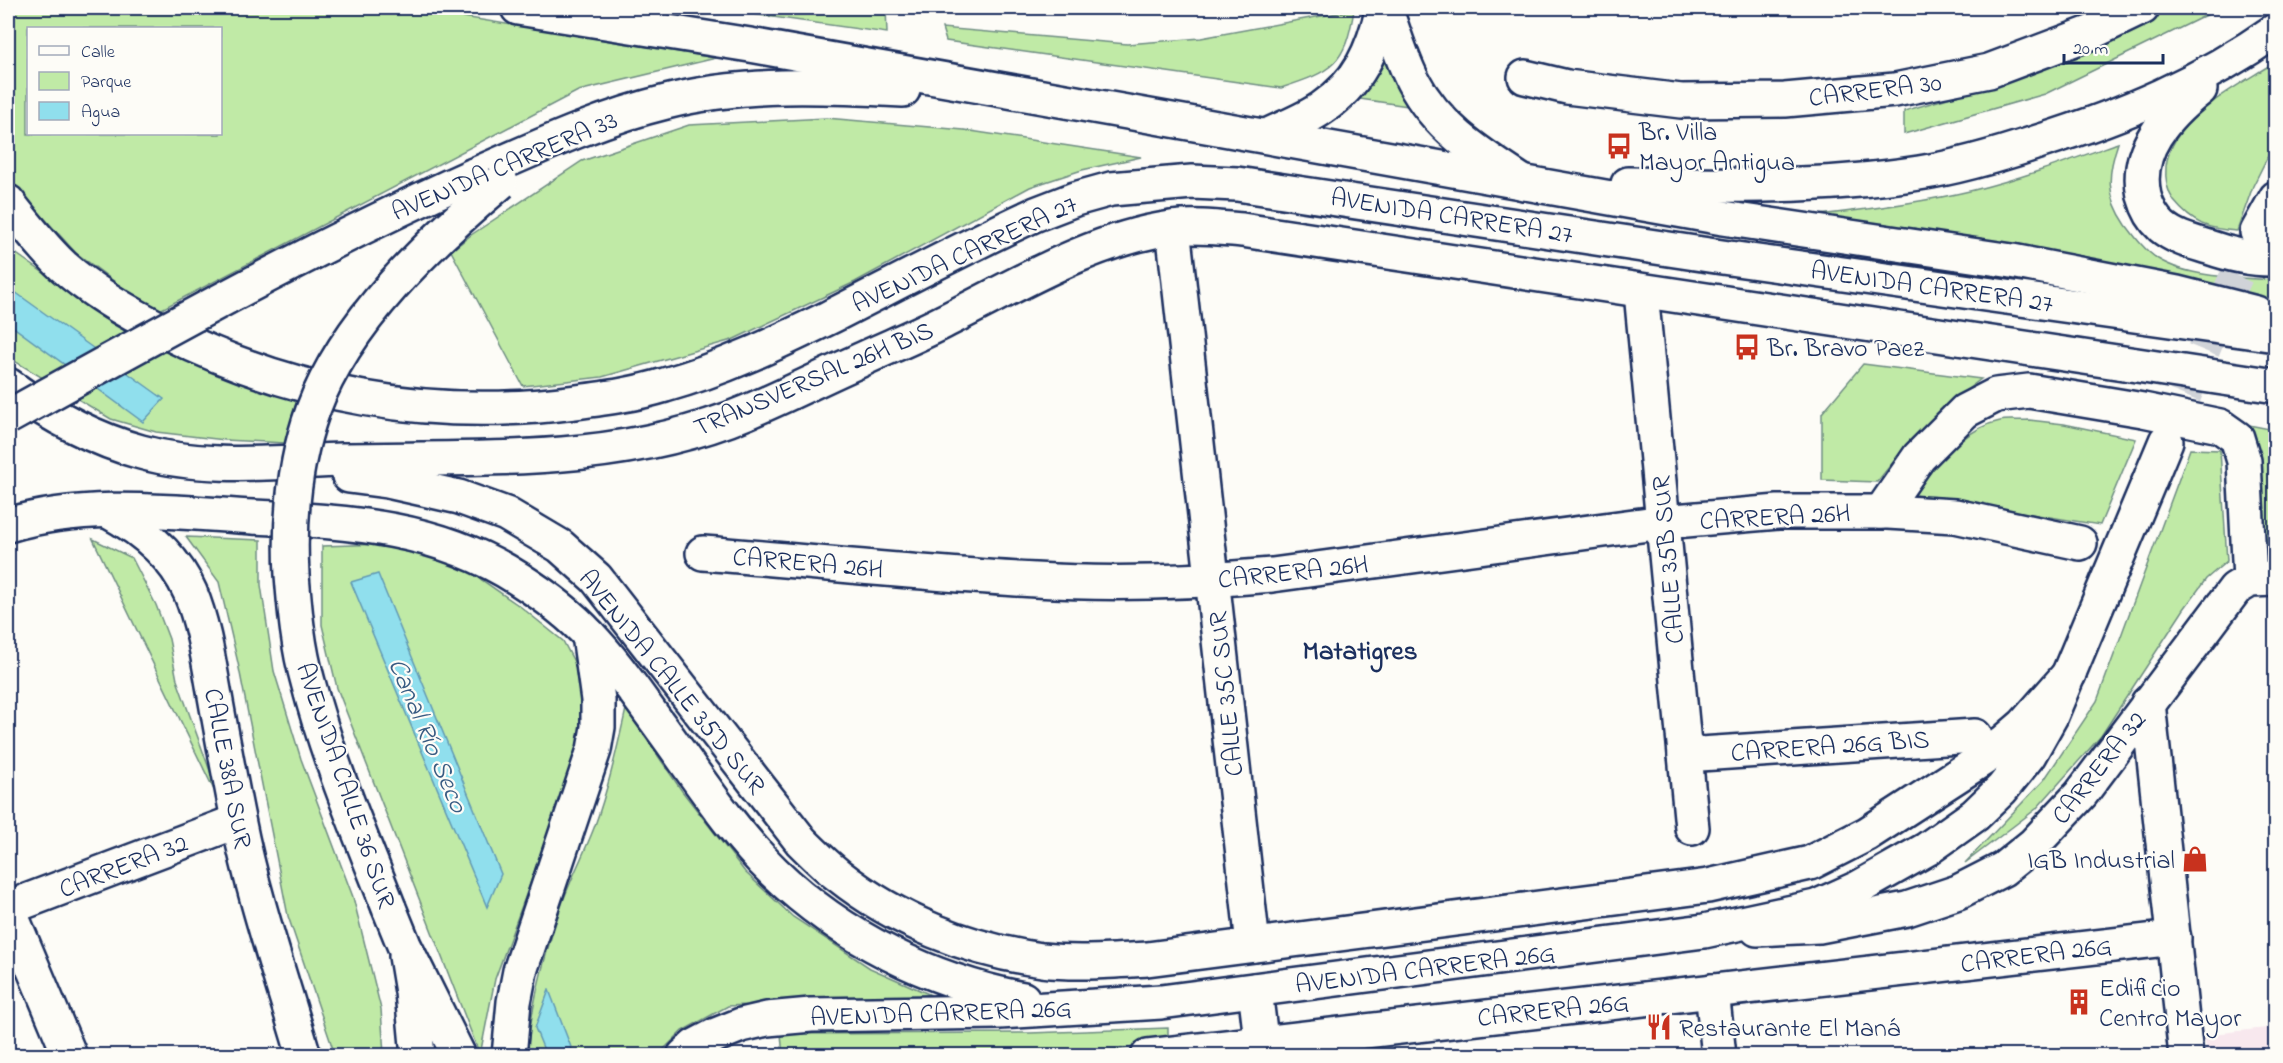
<svg xmlns="http://www.w3.org/2000/svg" width="2283" height="1063" viewBox="0 0 2283 1063" font-family="'Indie Flower',sans-serif">
<style>
.built{fill:#f8e8ee}
.green{fill:#c0eaa6;stroke:#6e8c82;stroke-width:1.5;fill-rule:evenodd}
.water{fill:#90dfed;stroke:#6199b4;stroke-width:1.5}
.lines{fill:none;stroke-linecap:round;stroke-linejoin:round}
.major-tunnel{stroke:#d0d3d8;stroke-width:33;stroke-dasharray:33 16;stroke-linecap:butt}
.minor-casing{stroke:#1b2f5e;stroke-width:38}
.major-casing{stroke:#1b2f5e;stroke-width:38}
.minor{stroke:#fdfcf7;stroke-width:33}
.major{stroke:#fdfcf7;stroke-width:33}
.major-bridge-casing{stroke:#1b2f5e;stroke-width:38;stroke-linecap:butt}
.major-bridge{stroke:#fdfcf7;stroke-width:33}
.labels{text-anchor:middle;stroke-width:4.5;stroke-linejoin:round;paint-order:stroke}
.street-label{font-size:26px;fill:#1b2f5e;stroke:#fdfcf7}
.poi-label{font-size:26px;fill:#1b2f5e;stroke:#fdfcf7;text-anchor:start}
.neighbourhood-label{font-size:27px;font-weight:bold;fill:#1b2f5e;stroke:#fdfcf7}
.water-label{font-size:27px;font-style:italic;fill:#385b82;stroke:#fdfcf7}
</style>
<rect width="100%" height="100%" fill="#fdfcf7"/>
<filter id="ink" filterUnits="userSpaceOnUse"><feTurbulence type="fractalNoise" baseFrequency=".0167" numOctaves="2"/><feDisplacementMap in="SourceGraphic" scale="12" xChannelSelector="R" yChannelSelector="G"/><feConvolveMatrix kernelMatrix="1 2 1 2 8 2 1 2 1" color-interpolation-filters="sRGB"/></filter>
<g filter="url(#ink)">
<path class="built" d="M 2275,1027 L 2275,1055 L 2207,1055 L 2204,1035 Z"/>
<g class="green">
<path d="M 8,8 L 408,8 L 716,58 L 578,91 L 158,311 L 119,285 L 75,252 L 8,178 ZM 28,28 L 220,28 L 220,134 L 28,134 Z"/>
<path d="M 708,8 L 886,8 L 887,33 Z"/>
<path d="M 2168,8 L 2221,8 L 2045,94 L 1904,134 L 1904,111 L 2043,70 Z"/>
<path d="M 1354,10 C 1345,65 1333,71 1281,88 L 946,41 L 942,28 L 1127,44 L 1201,38 Z"/>
<path d="M 1386,52 L 1415,107 L 1353,98 C 1368,84 1378,71 1386,52 Z"/>
<path d="M 2275,62 L 2275,142 L 2253,186 L 2237,231 C 2208,229 2193,224 2174,201 C 2167,191 2165,178 2166,166 C 2172,117 2238,86 2275,62 Z"/>
<path d="M 826,118 L 964,130 L 1141,157 L 1082,170 L 1030,187 L 855,282 L 732,340 L 602,377 L 523,386 L 451,251 L 471,235 L 582,161 L 689,125 Z"/>
<path d="M 2118,143 C 2107,175 2106,196 2126,225 C 2135,237 2145,251 2158,259 C 2189,278 2240,278 2275,280 L 2275,306 L 2192,283 L 2029,247 L 1810,216 C 1865,210 1920,203 1974,190 C 2023,178 2071,160 2118,143 Z"/>
<path d="M 8,248 L 104,315 L 169,353 L 219,374 L 297,400 L 285,443 L 225,440 L 156,432 L 111,419 L 16,362 L 8,356 Z"/>
<path d="M 1863,364 L 1981,379 C 1941,408 1907,443 1877,482 L 1822,480 L 1822,413 Z"/>
<path d="M 2029,420 L 2064,424 L 2136,439 L 2100,525 L 1911,495 C 1935,468 1962,428 2000,421 C 2009,419 2020,421 2029,420 Z"/>
<path d="M 2249,425 L 2275,430 L 2275,571 L 2258,568 Z"/>
<path d="M 2190,449 L 2220,450 L 2227,561 L 2206,579 L 2184,609 L 2101,736 L 2036,809 L 1965,863 L 2044,780 L 2097,701 Z"/>
<path d="M 186,537 L 261,540 L 261,585 L 274,671 L 301,759 L 353,897 L 381,1009 L 384,1055 L 335,1055 L 288,916 L 238,663 L 219,582 Z"/>
<path d="M 93,539 L 132,558 L 156,605 L 169,639 L 177,680 L 226,815 Z"/>
<path d="M 386,544 L 460,565 L 521,607 L 563,641 L 581,675 L 588,704 L 580,748 L 495,979 L 480,1055 L 337,688 L 322,625 L 322,546 Z"/>
<path d="M 626,709 L 682,791 L 745,872 L 793,917 L 870,968 L 931,995 L 728,1006 L 682,1031 L 658,1055 L 527,1056 C 531,1004 545,953 562,904 C 571,878 584,854 594,828 C 608,790 617,749 626,709 Z"/>
<path d="M 1168,1028 L 1168,1043 L 1064,1056 L 783,1056 L 781,1034 L 1030,1033 Z"/>
</g>
<g class="water">
<path d="M 8,287 L 164,399 L 143,422 L 8,323 Z"/>
<path d="M 378,574 L 501,874 L 487,907 L 351,582 Z"/>
<path d="M 549,990 L 574,1055 L 546,1055 L 535,1028 Z"/>
</g>
<g class="lines">
<path class="major-tunnel" d="M 2166,441 L 2216,320 L 2257,232"/>
<g class="minor-casing">
<g id="minor">
<path d="M 1385,8 C 1394,32 1401,58 1413,81 C 1437,128 1481,155 1524,183"/>
<path d="M 1525,77 L 1567,87 L 1681,101 L 1785,100 L 1895,90 L 1989,71 L 2090,33 L 2142,8"/>
<path d="M 1267,136 C 1285,127 1305,120 1322,108 C 1359,83 1373,50 1383,8"/>
<path d="M 1173,228 L 1253,945"/>
<path d="M 1641,292 L 1692,828"/>
<path d="M 108,511 C 143,530 174,555 190,592 C 202,620 208,656 213,685 C 221,730 229,775 238,819 C 254,900 281,977 304,1056"/>
<path d="M 1881,512 L 1919,457 L 1965,411 L 1996,395 L 2029,391 L 2143,410 L 2220,426 L 2237,438 L 2244,461 L 2250,580"/>
<path d="M 703,553 C 814,562 924,574 1035,580 C 1114,585 1194,582 1272,575 L 1663,522 L 1778,512 L 1888,512 L 1955,516 L 2080,543"/>
<path d="M 2148,703 L 2186,1056"/>
<path d="M 1685,755 L 1975,736"/>
<path d="M 8,908 L 238,821"/>
<path d="M 8,908 L 70,1056"/>
<path d="M 1757,929 L 1819,926 L 1907,909 L 1958,892 L 2003,869 L 2034,844 L 2081,794 L 2235,589 L 2250,580 L 2276,579"/>
<path d="M 406,956 L 412,992 L 418,1056"/>
<path d="M 1255,990 L 1263,1056"/>
<path d="M 1712,991 L 1719,1056"/>
<path d="M 1148,1056 L 2174,938"/>
</g>
</g>
<g class="major-casing">
<g id="major">
<path d="M 518,8 L 750,45 L 1723,218 L 2012,261 L 2177,293 L 2256,313"/>
<path d="M 2200,89 C 2166,116 2134,150 2144,196 C 2147,207 2153,219 2162,227 C 2175,238 2192,242 2208,247 C 2228,254 2254,260 2276,259"/>
<path d="M 474,175 C 536,148 600,118 666,102 C 743,82 824,86 903,90"/>
<path d="M 1628,184 C 1725,186 1822,188 1919,173 C 1959,167 1999,155 2038,142 C 2124,115 2201,83 2276,30"/>
<path d="M 8,202 C 25,224 43,247 63,266 C 94,294 132,315 168,333 C 297,397 433,421 576,402 C 606,398 636,394 665,385 C 722,369 775,344 828,318 C 897,283 966,246 1036,214 L 1075,199 L 1111,189 L 1192,182 L 1237,184 L 1722,257 L 2276,335"/>
<path d="M 2257,232 L 2276,198"/>
<path d="M 8,385 C 48,414 93,439 141,452 C 205,470 277,462 342,460 C 478,457 620,466 747,412 C 783,397 818,379 854,363 C 883,349 914,337 943,322 C 1016,286 1089,240 1171,228 C 1195,225 1219,228 1242,230 L 2276,386"/>
<path d="M 349,476 L 387,481 L 459,497 L 506,514 L 560,546 L 596,578 L 801,841 C 813,853 825,865 838,875 C 896,921 969,950 1042,960 C 1077,964 1113,961 1147,959 L 1708,886 L 1810,863 L 1867,834 L 1989,755 L 2024,725 L 2069,674"/>
<path d="M 8,525 C 86,501 172,512 253,517 C 346,522 438,526 519,579 C 544,595 569,613 589,635 C 617,664 639,698 663,730 C 698,778 732,831 774,872 C 842,938 931,981 1023,999"/>
<path d="M 389,908 L 404,945 L 459,1056"/>
<path d="M 509,1056 L 514,1002 L 520,971 L 594,750 L 598,727 L 598,700 L 589,635"/>
<path d="M 684,1056 L 695,1046 L 716,1035 L 741,1025 L 767,1019 L 811,1015 L 999,1012 L 1161,1002 L 1704,931 L 1816,907 L 1858,888 L 1927,849 L 1975,815 L 2002,789 L 2029,755 L 2051,716 L 2166,441"/>
</g>
</g>
<use href="#minor" class="minor"/>
<use href="#major" class="major"/>
<g class="major-bridge-casing">
<g id="major-bridge">
<path d="M 8,417 C 161,332 314,247 474,175"/>
<path d="M 389,908 C 360,834 328,759 308,682 C 298,647 295,612 292,575 C 289,520 294,463 313,410 C 346,321 430,242 501,182"/>
</g>
</g>
<use href="#major-bridge" class="major-bridge"/>
</g>
</g>
<defs>
<g id="bus-bare" transform="scale(2.07)"><path d="M-5-6H5V4H4V6H2V4H-2V6H-4V4H-5ZM-3.5-4V0h7V-4ZM-3.5 1.2v1.5H-2V1.2ZM2 1.2v1.5H3.5V1.2Z" fill="#c8321e" stroke="#fdfcf7" stroke-width="2.5" paint-order="stroke"/></g>
<g id="shop-bare" transform="scale(2.07)"><path d="M-5-2.5h2.3a2.7 3.5 0 0 1 5.4 0H5L5.5 6h-11ZM-1.5-2.5h3a1.5 2.3 0 0 0-3 0Z" fill="#c8321e" stroke="#fdfcf7" stroke-width="2.5" paint-order="stroke"/></g>
<g id="building-bare" transform="scale(2.07)"><path d="M-4-6H4V6H1V3H-1V6H-4ZM-2.5-4.3h1.7v1.8h-1.7ZM.8-4.3h1.7v1.8H.8ZM-2.5-1h1.7V.8h-1.7ZM.8-1h1.7V.8H.8Z" fill="#c8321e" stroke="#fdfcf7" stroke-width="2.5" paint-order="stroke"/></g>
<g id="restaurant-bare" transform="scale(2.07)"><path d="M-5-6h1v4h1v-4h1v4h1v-4h1v5L-1.5 .5V6h-2V.5L-5-1ZM5-6V6H3V1.5H1.5Q1.5-4 5-6Z" fill="#c8321e" stroke="#fdfcf7" stroke-width="2.5" paint-order="stroke"/></g>
</defs>
<g fill-rule="evenodd">
<use href="#bus-bare" x="1619" y="146"/>
<use href="#bus-bare" x="1747" y="347"/>
<use href="#shop-bare" x="2195" y="859"/>
<use href="#building-bare" x="2079" y="1002"/>
<use href="#restaurant-bare" x="1659" y="1027"/>
</g>
<g class="labels">
<g class="street-label">
<text transform="translate(1875 89) rotate(-7)" y="9">CARRERA 30</text>
<text transform="translate(504 165) rotate(-23)" y="9">AVENIDA CARRERA 33</text>
<text transform="translate(1452 215) rotate(9)" y="9">AVENIDA CARRERA 27</text>
<text transform="translate(964 253) rotate(-25)" y="9">AVENIDA CARRERA 27</text>
<text transform="translate(1932 286) rotate(8)" y="9">AVENIDA CARRERA 27</text>
<text transform="translate(813 378) rotate(-23)" y="9">TRANSVERSAL 26H BIS</text>
<text transform="translate(1775 516) rotate(-3)" y="9">CARRERA 26H</text>
<text transform="translate(1667 560) rotate(-95)" y="9">CALLE 35B SUR</text>
<text transform="translate(808 562) rotate(5)" y="9">CARRERA 26H</text>
<text transform="translate(1293 571) rotate(-6)" y="9">CARRERA 26H</text>
<text transform="translate(673 681) rotate(51)" y="9">AVENIDA CALLE 35D SUR</text>
<text transform="translate(1225 694) rotate(-96)" y="9">CALLE 35C SUR</text>
<text transform="translate(1830 745) rotate(-4)" y="9">CARRERA 26G BIS</text>
<text transform="translate(2098 767) rotate(-52)" y="9">CARRERA 32</text>
<text transform="translate(229 768) rotate(79)" y="9">CALLE 38A SUR</text>
<text transform="translate(347 785) rotate(71)" y="9">AVENIDA CALLE 36 SUR</text>
<text transform="translate(123 865) rotate(-21)" y="9">CARRERA 32</text>
<text transform="translate(2036 954) rotate(-7)" y="9">CARRERA 26G</text>
<text transform="translate(1425 968) rotate(-7)" y="9">AVENIDA CARRERA 26G</text>
<text transform="translate(1553 1009) rotate(-6)" y="9">CARRERA 26G</text>
<text transform="translate(941 1012) rotate(-2)" y="9">AVENIDA CARRERA 26G</text>
</g>
<g class="poi-label">
<text x="1639" y="140">Br. Villa<tspan x="1639" dy="30">Mayor Antigua</tspan></text>
<text x="1767" y="356">Br. Bravo Paez</text>
<text x="2175" y="868" text-anchor="end">IGB Industrial</text>
<text x="2099" y="996">Edificio<tspan x="2099" dy="30">Centro Mayor</tspan></text>
<text x="1679" y="1036">Restaurante El Maná</text>
</g>
<g class="neighbourhood-label">
<text x="1360" y="659">Matatigres</text>
</g>
<g class="water-label">
<text transform="translate(429 735) rotate(67)" y="9">Canal Río Seco</text>
</g>
</g>
<rect width="2283" height="1063" fill="none" stroke="#fdfcf7" stroke-width="30"/>
<rect x="15" y="15" width="2253" height="1033" fill="none" stroke="#1b2f5e" stroke-width="2" filter="url(#ink)"/>
<rect x="27" y="27" width="195" height="108" fill="#fdfcf7" stroke="#a3aaba" stroke-width="1.5"/>
<rect x="39" y="46" width="30" height="9" fill="#fdfcf7" stroke="#a3aaba" stroke-width="1.5"/>
<text x="81" y="57" font-size="18" fill="#1b2f5e">Calle</text>
<rect x="39" y="72" width="30" height="18" fill="#c0eaa6" stroke="#a3aaba" stroke-width="1.5"/>
<text x="81" y="87" font-size="18" fill="#1b2f5e">Parque</text>
<rect x="39" y="102" width="30" height="18" fill="#90dfed" stroke="#a3aaba" stroke-width="1.5"/>
<text x="81" y="117" font-size="18" fill="#1b2f5e">Agua</text>
<path d="M2064 54v9h99v-9" fill="none" stroke="#1b2f5e" stroke-width="3"/>
<text x="2073" y="54" font-size="18" fill="#1b2f5e" stroke="#fdfcf7" stroke-width="4.5" paint-order="stroke">20 m</text>
</svg>
